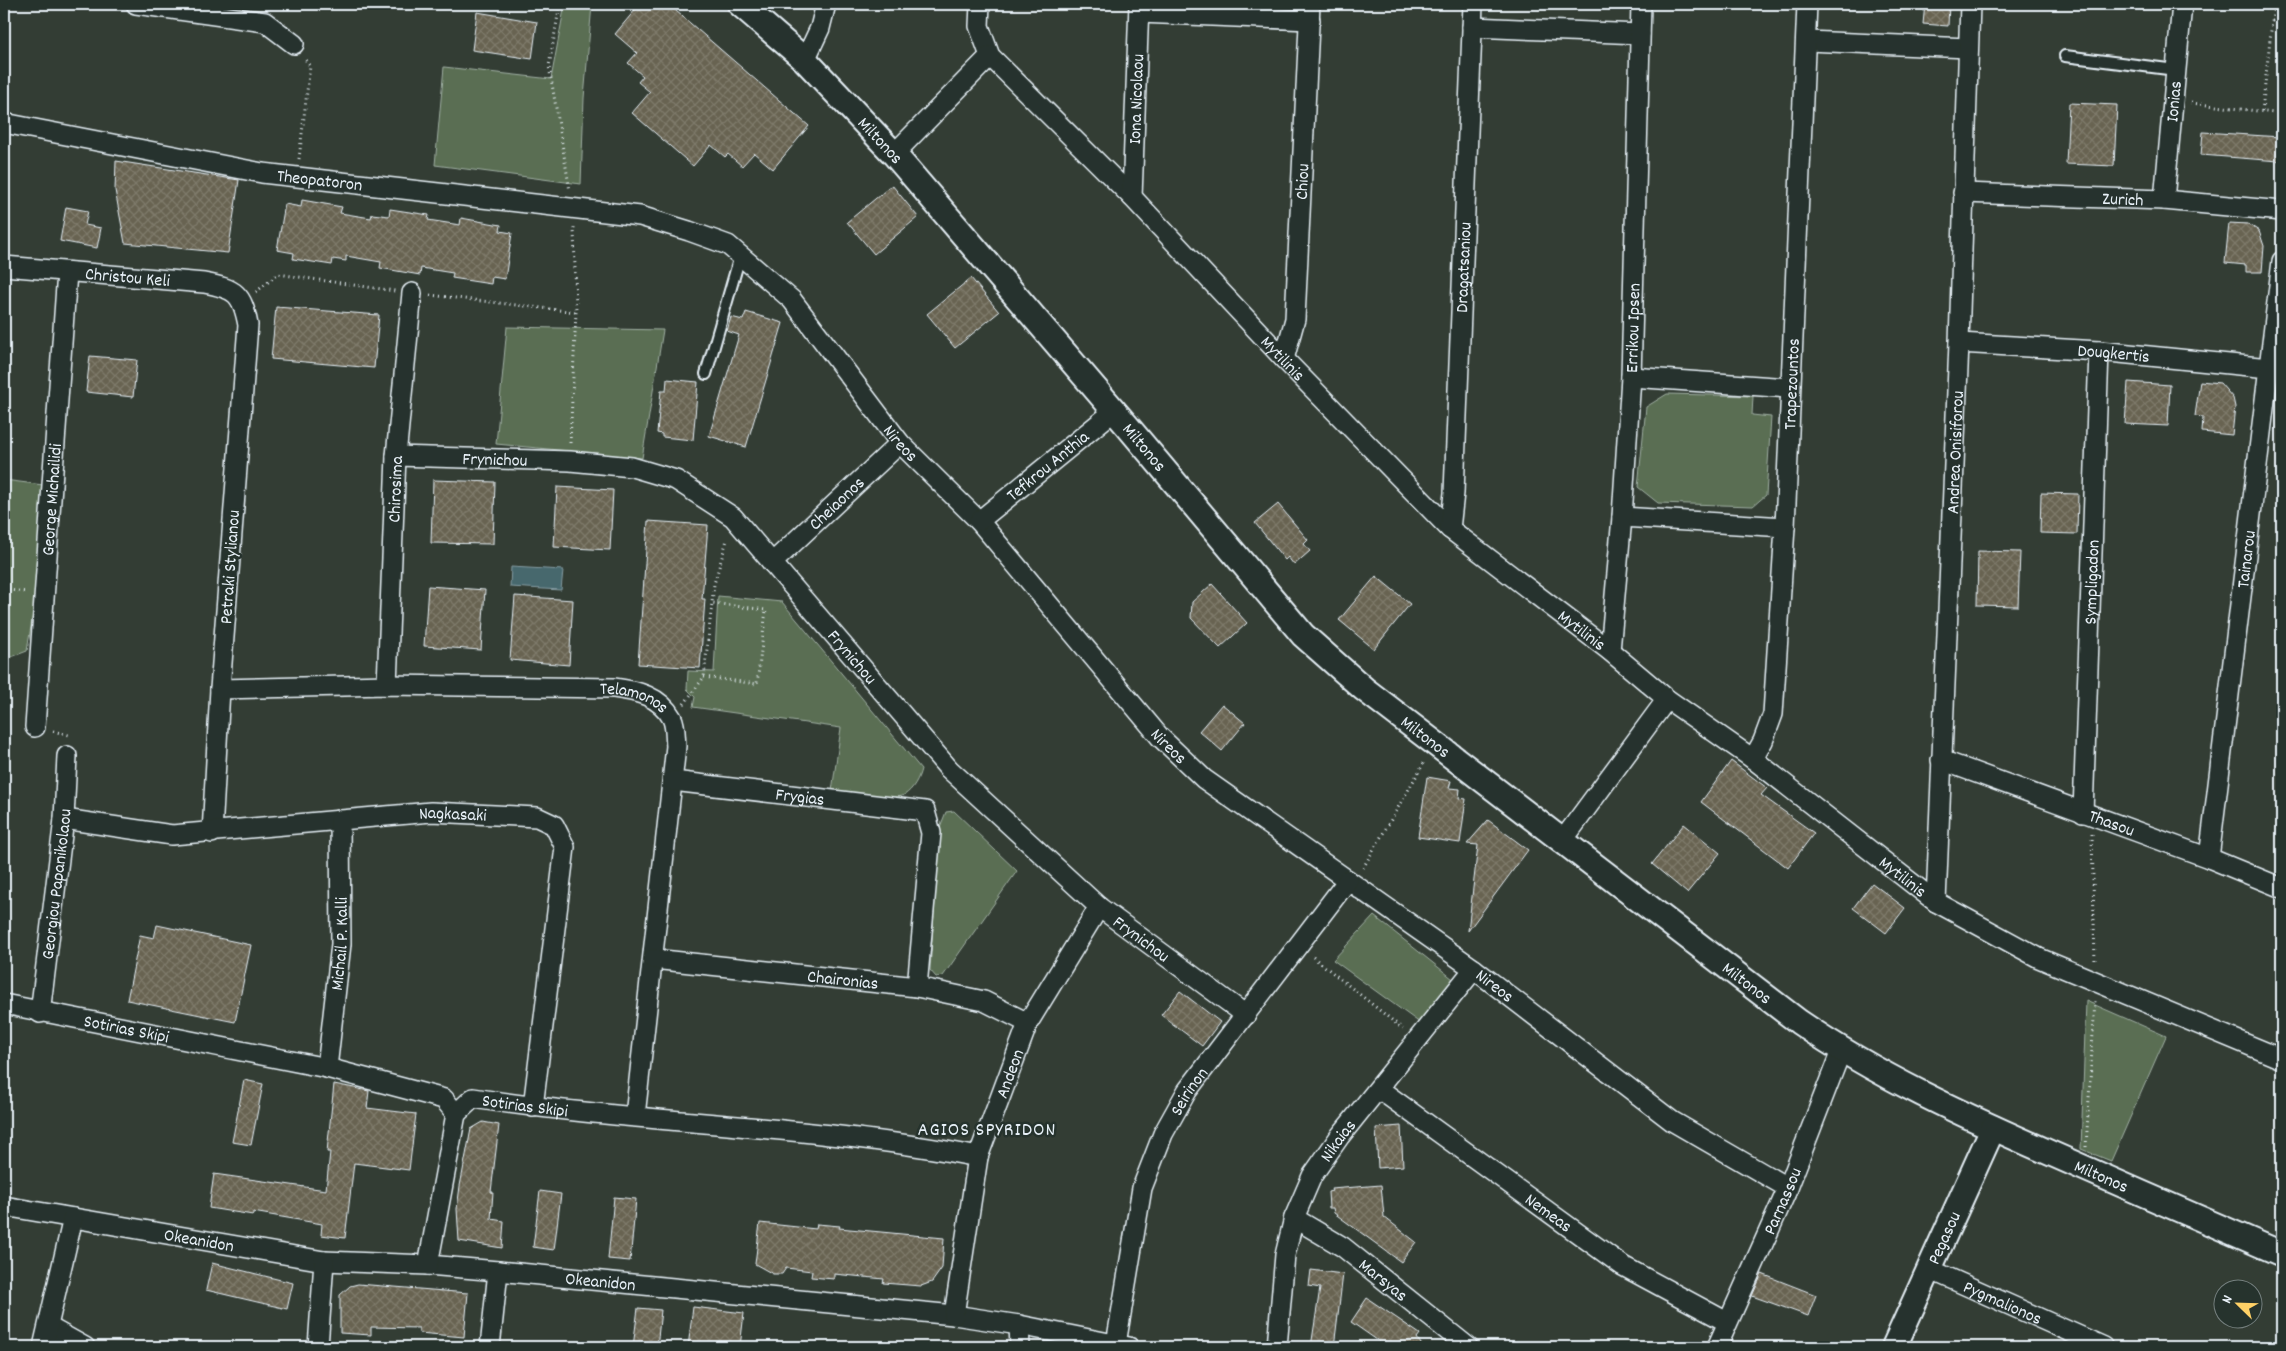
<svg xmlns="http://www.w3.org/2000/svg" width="2286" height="1351" viewBox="0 0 2286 1351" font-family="Dekko,sans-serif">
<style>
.green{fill:#5a6e52;stroke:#a1b0a5}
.water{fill:#46676d;stroke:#879ea5}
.building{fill:url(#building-cross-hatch);stroke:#e8f1f8}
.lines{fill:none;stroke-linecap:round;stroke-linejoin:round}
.service-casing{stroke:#e8f1f8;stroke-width:14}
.minor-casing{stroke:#e8f1f8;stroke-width:22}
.tertiary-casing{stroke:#e8f1f8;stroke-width:28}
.path{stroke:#e8f1f8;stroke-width:3;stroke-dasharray:1 4;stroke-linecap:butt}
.service{stroke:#26332d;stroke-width:10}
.minor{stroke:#26332d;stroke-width:19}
.tertiary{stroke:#26332d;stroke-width:24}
.labels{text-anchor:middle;stroke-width:5;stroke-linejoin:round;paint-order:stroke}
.street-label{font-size:18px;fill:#e8f1f8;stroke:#26332d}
.quarter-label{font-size:20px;letter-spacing:1px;fill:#e8f1f8;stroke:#26332d}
</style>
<defs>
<pattern id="building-cross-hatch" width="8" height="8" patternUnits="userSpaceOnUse" patternTransform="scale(1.25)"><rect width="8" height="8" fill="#686351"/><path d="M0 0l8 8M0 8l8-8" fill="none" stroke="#7e7a6b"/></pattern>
</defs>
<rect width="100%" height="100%" fill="#333d34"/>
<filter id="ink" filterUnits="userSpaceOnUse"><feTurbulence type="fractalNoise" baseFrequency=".02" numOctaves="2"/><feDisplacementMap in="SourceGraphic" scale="10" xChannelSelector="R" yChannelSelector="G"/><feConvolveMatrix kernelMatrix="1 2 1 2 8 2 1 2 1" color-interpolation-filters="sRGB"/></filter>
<g filter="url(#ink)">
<g class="green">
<path d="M 565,4 L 592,4 L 584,98 L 581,184 L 435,165 L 444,67 L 551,79 Z"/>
<path d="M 507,327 L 663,330 L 642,458 L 496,444 Z"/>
<path d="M 1667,394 L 1753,396 L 1752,415 L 1771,417 L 1766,495 L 1753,506 L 1658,503 L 1638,487 L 1646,407 Z"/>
<path d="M 4,480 L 43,485 L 35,601 L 27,651 L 6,659 L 4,679 Z"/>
<path d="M 718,596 L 782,602 L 921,769 C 919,778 913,790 904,795 C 888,802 851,793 832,791 L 841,728 L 693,707 L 695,697 L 687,689 L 688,671 L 714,672 Z"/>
<path d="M 954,811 L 1017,871 L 943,976 L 936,977 L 930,970 L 940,827 L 946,812 Z"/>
<path d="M 1374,916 L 1453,979 L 1424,1026 L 1333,960 Z"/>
<path d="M 2086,1001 L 2166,1036 L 2111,1161 L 2081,1149 Z"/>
</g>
<path class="water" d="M 511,567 L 563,570 L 561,590 L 510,587 Z"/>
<g class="building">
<path d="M 640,4 L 668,4 L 809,126 L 773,169 L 754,153 L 742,166 L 728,154 L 725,157 L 711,145 L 693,166 L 632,113 L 650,92 L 638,82 L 643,76 L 628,63 L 637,53 L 615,34 Z"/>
<path d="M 1925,4 L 1949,4 L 1948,26 L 1923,24 Z"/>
<path d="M 477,12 L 537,22 L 532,59 L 472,50 Z"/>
<path d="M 2069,103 L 2117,105 L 2114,166 L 2066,164 Z"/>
<path d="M 2203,132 L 2281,137 L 2279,161 L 2201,155 Z"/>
<path d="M 116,161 L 239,180 L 228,253 L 125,243 L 115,190 Z"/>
<path d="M 892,185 L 918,217 L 874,254 L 847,222 Z"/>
<path d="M 302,200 L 342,207 L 340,213 L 371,218 L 372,214 L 389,216 L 390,209 L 429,215 L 428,220 L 460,225 L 461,218 L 501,225 L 500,231 L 512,233 L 505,279 L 492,277 L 491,284 L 452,278 L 453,273 L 421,268 L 420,275 L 380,268 L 381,262 L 346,256 L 346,261 L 333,259 L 332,265 L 293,259 L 294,253 L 277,250 L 285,204 L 301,207 Z"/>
<path d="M 66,207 L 88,211 L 85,225 L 101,228 L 97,248 L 60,241 Z"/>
<path d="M 2229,223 L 2248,224 L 2259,231 L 2264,246 L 2262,272 L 2246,272 L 2246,265 L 2225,263 Z"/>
<path d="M 971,278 L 999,312 L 955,348 L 927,314 Z"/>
<path d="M 276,307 L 379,315 L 374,368 L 271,359 Z"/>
<path d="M 746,312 L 783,323 L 746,447 L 709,436 L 739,335 L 727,331 L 731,317 L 743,320 Z"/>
<path d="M 90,356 L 137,360 L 133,397 L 86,392 Z"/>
<path d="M 667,379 L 698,382 L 693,440 L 662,437 L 662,434 L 657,433 L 661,391 L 666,391 Z"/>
<path d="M 2200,381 L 2220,383 L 2233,398 L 2235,407 L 2232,435 L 2202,432 L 2203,417 L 2195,416 Z"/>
<path d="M 2128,382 L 2170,385 L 2168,426 L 2125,424 Z"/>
<path d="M 433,480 L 495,482 L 493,544 L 431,543 Z"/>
<path d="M 557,487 L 613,490 L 610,550 L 554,547 Z"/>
<path d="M 2041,493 L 2078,494 L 2077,534 L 2040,533 Z"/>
<path d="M 1278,504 L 1308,540 L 1304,544 L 1310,551 L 1294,565 L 1288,557 L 1285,560 L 1255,523 Z"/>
<path d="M 648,521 L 708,525 L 702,599 L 705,599 L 700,668 L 638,664 Z"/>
<path d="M 1978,551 L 2020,552 L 2018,606 L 1977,605 Z"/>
<path d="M 1376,576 L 1410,604 L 1374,649 L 1339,620 Z"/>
<path d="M 1212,584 L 1247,623 L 1220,648 L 1191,618 L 1192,602 Z"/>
<path d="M 428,586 L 485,590 L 481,650 L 424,646 Z"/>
<path d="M 515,596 L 573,600 L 569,665 L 510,660 Z"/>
<path d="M 1222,704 L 1245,723 L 1222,751 L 1199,731 Z"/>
<path d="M 1731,761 L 1767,788 L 1761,795 L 1814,833 L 1788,868 L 1701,802 Z"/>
<path d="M 1427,777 L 1451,781 L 1449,788 L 1460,789 L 1459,798 L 1466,799 L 1460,843 L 1418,837 Z"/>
<path d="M 1488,820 L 1528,850 L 1468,931 L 1478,845 L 1467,844 Z"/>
<path d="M 1684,824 L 1720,853 L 1687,893 L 1652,864 Z"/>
<path d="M 1872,883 L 1905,908 L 1886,933 L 1853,908 Z"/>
<path d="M 157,925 L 251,945 L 235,1022 L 127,1000 L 140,935 L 154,938 Z"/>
<path d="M 1180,991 L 1220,1022 L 1202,1046 L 1161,1015 Z"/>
<path d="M 244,1080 L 263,1084 L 251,1145 L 232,1142 Z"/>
<path d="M 334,1084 L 369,1091 L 367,1108 L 416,1114 L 409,1170 L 354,1163 L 345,1238 L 321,1235 L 322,1224 L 253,1212 L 253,1215 L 209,1208 L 214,1174 L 326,1190 L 330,1152 L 327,1152 Z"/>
<path d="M 483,1122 L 499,1125 L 491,1192 L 493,1192 L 491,1219 L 504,1221 L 502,1248 L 459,1241 L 457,1209 L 460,1186 L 471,1129 Z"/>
<path d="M 1401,1126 L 1403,1166 L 1378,1168 L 1376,1128 Z"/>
<path d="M 1381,1185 L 1384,1217 L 1416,1242 L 1401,1262 L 1334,1213 L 1333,1208 L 1329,1208 L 1328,1192 L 1332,1191 L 1331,1189 Z"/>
<path d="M 540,1191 L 561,1194 L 554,1250 L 533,1247 Z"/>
<path d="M 614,1197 L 636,1199 L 630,1261 L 608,1259 Z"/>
<path d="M 760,1223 L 816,1229 L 817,1224 L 840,1226 L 839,1228 L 944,1238 L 942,1268 L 932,1282 L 921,1286 L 883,1283 L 884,1279 L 834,1274 L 834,1279 L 811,1277 L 812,1271 L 786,1268 L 782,1274 L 773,1274 L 755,1264 Z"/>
<path d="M 212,1263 L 293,1283 L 287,1309 L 206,1290 Z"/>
<path d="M 1311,1270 L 1343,1274 L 1334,1347 L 1311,1347 L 1320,1288 L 1309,1286 Z"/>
<path d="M 1762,1274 L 1816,1295 L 1808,1316 L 1752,1296 Z"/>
<path d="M 358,1284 L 468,1293 L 464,1337 L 419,1333 L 419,1328 L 371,1327 L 371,1335 L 340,1333 L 340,1295 L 350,1286 Z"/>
<path d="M 1367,1298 L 1420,1334 L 1417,1338 L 1423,1347 L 1387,1347 L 1351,1322 Z"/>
<path d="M 693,1307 L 744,1313 L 740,1347 L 688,1347 Z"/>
<path d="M 638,1308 L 661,1310 L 657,1347 L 633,1347 Z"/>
</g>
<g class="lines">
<g class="service-casing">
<g id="service">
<path d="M 2065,56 L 2176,70"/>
<path d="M 706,374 L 740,256"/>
</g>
</g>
<g class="minor-casing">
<g id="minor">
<path d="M 136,4 L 265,22 L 294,44"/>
<path id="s1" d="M 980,4 L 979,26 L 990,56 L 1132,197 L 1284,359 L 1450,529 L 1610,651 L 1667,699 L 1753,759 L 1936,902 L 2039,958 L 2282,1059"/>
<path d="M 1139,13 L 1310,20"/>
<path d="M 1472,27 L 1640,34"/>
<path d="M 1807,41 L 1968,48"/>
<path d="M 805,60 L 820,28 L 826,4"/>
<path id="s2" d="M 4,123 L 262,173 L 640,216 L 689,231 L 728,245 L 792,300 L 900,443 L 979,521 L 1160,737 L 1204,779 L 1474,969 L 1672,1121 L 1788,1188"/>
<path d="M 894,154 L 990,56"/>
<path id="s3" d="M 1963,193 L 2164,200 L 2282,211"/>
<path id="s4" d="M 1132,197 L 1139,4"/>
<path id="s5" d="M 2164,200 L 2182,4"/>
<path id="s6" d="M 4,266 L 204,283 C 236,289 242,293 248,325 L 220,689 L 212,833"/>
<path id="s7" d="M 1959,343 L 2099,351 L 2269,368"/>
<path id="s8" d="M 1284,359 L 1295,319 L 1310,4"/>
<path d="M 1631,377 L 1790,388"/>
<path id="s9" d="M 396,456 L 570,461 L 632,467 L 676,480 L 733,517 L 949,769 L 1099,907 L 1246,1015"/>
<path d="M 1622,517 L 1785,527"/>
<path id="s10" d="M 979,521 L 1114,411"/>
<path id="s11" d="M 1450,529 L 1454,493 L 1473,4"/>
<path id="s12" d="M 772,563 L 900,443"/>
<path id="s13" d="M 1610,651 L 1622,517 L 1631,377 L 1641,4"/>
<path id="s14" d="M 387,685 L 396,456 L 412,293"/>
<path id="s15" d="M 220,689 L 387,685 L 614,688 C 637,691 660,696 672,718 C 676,726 675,738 676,746 L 635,1116"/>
<path id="s16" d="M 35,727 L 67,272"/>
<path id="s17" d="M 1753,759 L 1763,741 L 1773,714 L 1785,527 L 1807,4"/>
<path id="s18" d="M 1941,760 L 2209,858 L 2282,888"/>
<path id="s19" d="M 673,781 L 925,811 L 931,833 L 917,987"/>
<path id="s20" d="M 2083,813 L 2099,351"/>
<path id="s21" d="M 64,819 L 172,835 L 431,812 L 537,817 L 554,825 L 565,847 L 533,1107"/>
<path d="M 1563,840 L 1667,699"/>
<path id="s22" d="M 2209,858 L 2282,261"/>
<path id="s23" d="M 1936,902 L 1959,343 L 1970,4"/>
<path id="s24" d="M 653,959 L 917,987 L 984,1001 L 1028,1023"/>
<path id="s25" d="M 4,1004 L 327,1068 L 444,1099 L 456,1114"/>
<path id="s26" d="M 40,1013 L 64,819 L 67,756"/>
<path id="s27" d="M 327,1068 L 341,944 L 340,820"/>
<path id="s28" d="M 1379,1089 L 1623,1266 L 1727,1322"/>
<path id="s29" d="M 456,1114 L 473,1098 C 640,1124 812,1124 978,1157"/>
<path id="s30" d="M 4,1206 L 324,1261 L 428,1265 L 498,1271 L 954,1315 L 1019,1325 L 1129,1347"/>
<path id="s31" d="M 1294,1218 L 1343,1247 L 1468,1347"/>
<path d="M 428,1265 L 456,1114"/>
<path id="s32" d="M 1929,1269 L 2104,1347"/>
<path id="s33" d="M 954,1315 L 978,1157 L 1028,1023 L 1099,907"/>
<path d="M 1019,1325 L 1020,1347"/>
<path d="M 49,1327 L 85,1347"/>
<path id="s34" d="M 1116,1344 L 1142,1188 L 1163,1134 L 1187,1091 L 1348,880"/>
<path d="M 43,1347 L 73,1218"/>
<path d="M 318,1347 L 324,1261"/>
<path d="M 490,1347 L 498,1271"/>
<path id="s35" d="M 1277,1347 L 1285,1255 L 1294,1218 L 1312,1176 L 1340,1136 L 1474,969"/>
<path id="s36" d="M 1717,1347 L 1788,1188 L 1841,1051"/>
</g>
</g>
<g class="tertiary-casing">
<g id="tertiary">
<path id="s37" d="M 740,4 L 805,60 L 894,154 L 1129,428 L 1303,635 L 1364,689 L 1799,1022 C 1878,1076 1963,1115 2050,1153 C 2127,1187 2205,1221 2282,1254"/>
<path id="s38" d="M 1894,1347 L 1993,1128"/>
</g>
</g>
<g class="path">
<path d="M 560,4 L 549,66 L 570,191"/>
<path d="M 2272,21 L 2282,22"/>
<path d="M 2191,103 L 2282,114"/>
<path d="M 2262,111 L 2274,4"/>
<path d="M 299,159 L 310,66 L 304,58"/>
<path d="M 256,292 L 278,274 L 395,291"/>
<path d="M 430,295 L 576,312"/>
<path d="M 570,443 L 576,312 L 574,227"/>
<path d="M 4,579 L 8,590 L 4,603"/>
<path d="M 8,590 L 27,592"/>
<path d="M 704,677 L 757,684 L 766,610 L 712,603"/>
<path d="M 684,704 L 704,677 L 714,584 L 727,540"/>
<path d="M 53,731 L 69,735 L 69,738"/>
<path d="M 2092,834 L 2095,963"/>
<path d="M 1363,868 L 1425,761"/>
<path d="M 1313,957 L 1403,1029"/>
<path d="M 2086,1147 L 2095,1001"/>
</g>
<use href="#service" class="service"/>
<use href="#minor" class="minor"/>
<use href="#tertiary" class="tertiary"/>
</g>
</g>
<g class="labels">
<g class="street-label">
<text dy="6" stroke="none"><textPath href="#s4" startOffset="98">Iona Nicolaou</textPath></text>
<text dy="6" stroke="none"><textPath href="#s5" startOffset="99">Ionias</textPath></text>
<text dy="6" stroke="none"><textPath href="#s37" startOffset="196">Miltonos</textPath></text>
<text dy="6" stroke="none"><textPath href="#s2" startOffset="321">Theopatoron</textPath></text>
<text dy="6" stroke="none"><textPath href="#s8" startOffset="179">Chiou</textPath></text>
<text dy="6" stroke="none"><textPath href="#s3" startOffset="160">Zurich</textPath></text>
<text dy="6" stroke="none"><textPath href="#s11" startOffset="262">Dragatsaniou</textPath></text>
<text dy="6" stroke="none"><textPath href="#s6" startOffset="124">Christou Keli</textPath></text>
<text dy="6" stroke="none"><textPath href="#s13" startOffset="324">Errikou Ipsen</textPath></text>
<text dy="6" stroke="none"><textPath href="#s7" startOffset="155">Dougkertis</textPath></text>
<text dy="6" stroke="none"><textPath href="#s1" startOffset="475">Mytilinis</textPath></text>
<text dy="6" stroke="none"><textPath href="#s17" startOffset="380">Trapezountos</textPath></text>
<text dy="6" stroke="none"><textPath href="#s2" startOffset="1000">Nireos</textPath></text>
<text dy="6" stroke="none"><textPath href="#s37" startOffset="601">Miltonos</textPath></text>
<text dy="6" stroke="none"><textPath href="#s23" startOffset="450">Andrea Onisiforou</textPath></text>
<text dy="6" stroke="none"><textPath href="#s9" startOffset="99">Frynichou</textPath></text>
<text dy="6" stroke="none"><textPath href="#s10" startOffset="88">Tefkrou Anthia</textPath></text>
<text dy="6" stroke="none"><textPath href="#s14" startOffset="196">Chirosima</textPath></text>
<text dy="6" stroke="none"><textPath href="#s16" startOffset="228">George Michailidi</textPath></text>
<text dy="6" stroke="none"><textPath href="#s12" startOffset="88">Cheiaonos</textPath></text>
<text dy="6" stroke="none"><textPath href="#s22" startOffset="301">Tainarou</textPath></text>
<text transform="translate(229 567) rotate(-86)" y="6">Petraki Stylianou</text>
<text dy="6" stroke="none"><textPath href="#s20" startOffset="231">Sympligadon</textPath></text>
<text dy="6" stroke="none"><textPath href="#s1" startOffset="880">Mytilinis</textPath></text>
<text dy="6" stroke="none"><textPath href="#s9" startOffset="534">Frynichou</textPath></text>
<text dy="6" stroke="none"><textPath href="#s15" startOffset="416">Telamonos</textPath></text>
<text dy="6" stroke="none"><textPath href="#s37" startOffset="1006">Miltonos</textPath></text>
<text dy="6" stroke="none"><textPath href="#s2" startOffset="1405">Nireos</textPath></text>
<text dy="6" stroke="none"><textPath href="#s19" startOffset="128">Frygias</textPath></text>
<text dy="6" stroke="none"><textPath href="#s21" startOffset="391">Nagkasaki</textPath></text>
<text dy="6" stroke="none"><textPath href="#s18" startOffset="182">Thasou</textPath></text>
<text dy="6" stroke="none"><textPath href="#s1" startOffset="1285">Mytilinis</textPath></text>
<text dy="6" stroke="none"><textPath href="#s26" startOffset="130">Georgiou Papanikolaou</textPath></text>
<text dy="6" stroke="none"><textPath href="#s9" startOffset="939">Frynichou</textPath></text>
<text dy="6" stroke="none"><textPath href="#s27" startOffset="125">Michail P. Kalli</textPath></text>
<text dy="6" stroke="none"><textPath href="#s24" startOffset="191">Chaironias</textPath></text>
<text dy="6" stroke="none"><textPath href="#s37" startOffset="1411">Miltonos</textPath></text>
<text dy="6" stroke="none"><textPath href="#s2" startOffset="1810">Nireos</textPath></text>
<text dy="6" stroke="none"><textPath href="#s25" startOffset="125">Sotirias Skipi</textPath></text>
<text dy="6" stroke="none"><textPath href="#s33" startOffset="249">Andeon</textPath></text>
<text dy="6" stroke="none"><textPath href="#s34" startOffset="266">Seirinon</textPath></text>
<text dy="6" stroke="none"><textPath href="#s29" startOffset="76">Sotirias Skipi</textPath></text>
<text dy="6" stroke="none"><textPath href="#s35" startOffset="220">Nikaias</textPath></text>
<text dy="6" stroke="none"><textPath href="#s37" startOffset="1816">Miltonos</textPath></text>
<text dy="6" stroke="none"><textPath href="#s36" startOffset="160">Parnassou</textPath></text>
<text dy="6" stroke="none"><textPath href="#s28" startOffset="210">Nemeas</textPath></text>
<text dy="6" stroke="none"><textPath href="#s38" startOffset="120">Pegasou</textPath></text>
<text dy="6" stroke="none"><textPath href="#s30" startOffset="198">Okeanidon</textPath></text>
<text dy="6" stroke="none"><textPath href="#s31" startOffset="109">Marsyas</textPath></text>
<text dy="6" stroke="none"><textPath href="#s30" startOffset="602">Okeanidon</textPath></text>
<text dy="6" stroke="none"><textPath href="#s32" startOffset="81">Pygmalionos</textPath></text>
</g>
<g class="quarter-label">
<text x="987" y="1135">AGIOS SPYRIDON</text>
</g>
</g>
<rect width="2286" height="1351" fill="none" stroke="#26332d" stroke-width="20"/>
<rect x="10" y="10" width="2266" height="1331" fill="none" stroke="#e8f1f8" stroke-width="2" filter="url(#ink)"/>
<g transform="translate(2238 1304) rotate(293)"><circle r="24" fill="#26332d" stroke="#747f7e"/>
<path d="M0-4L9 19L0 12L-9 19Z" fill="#ffd166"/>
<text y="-8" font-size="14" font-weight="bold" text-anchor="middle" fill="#e8f1f8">N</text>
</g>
</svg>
